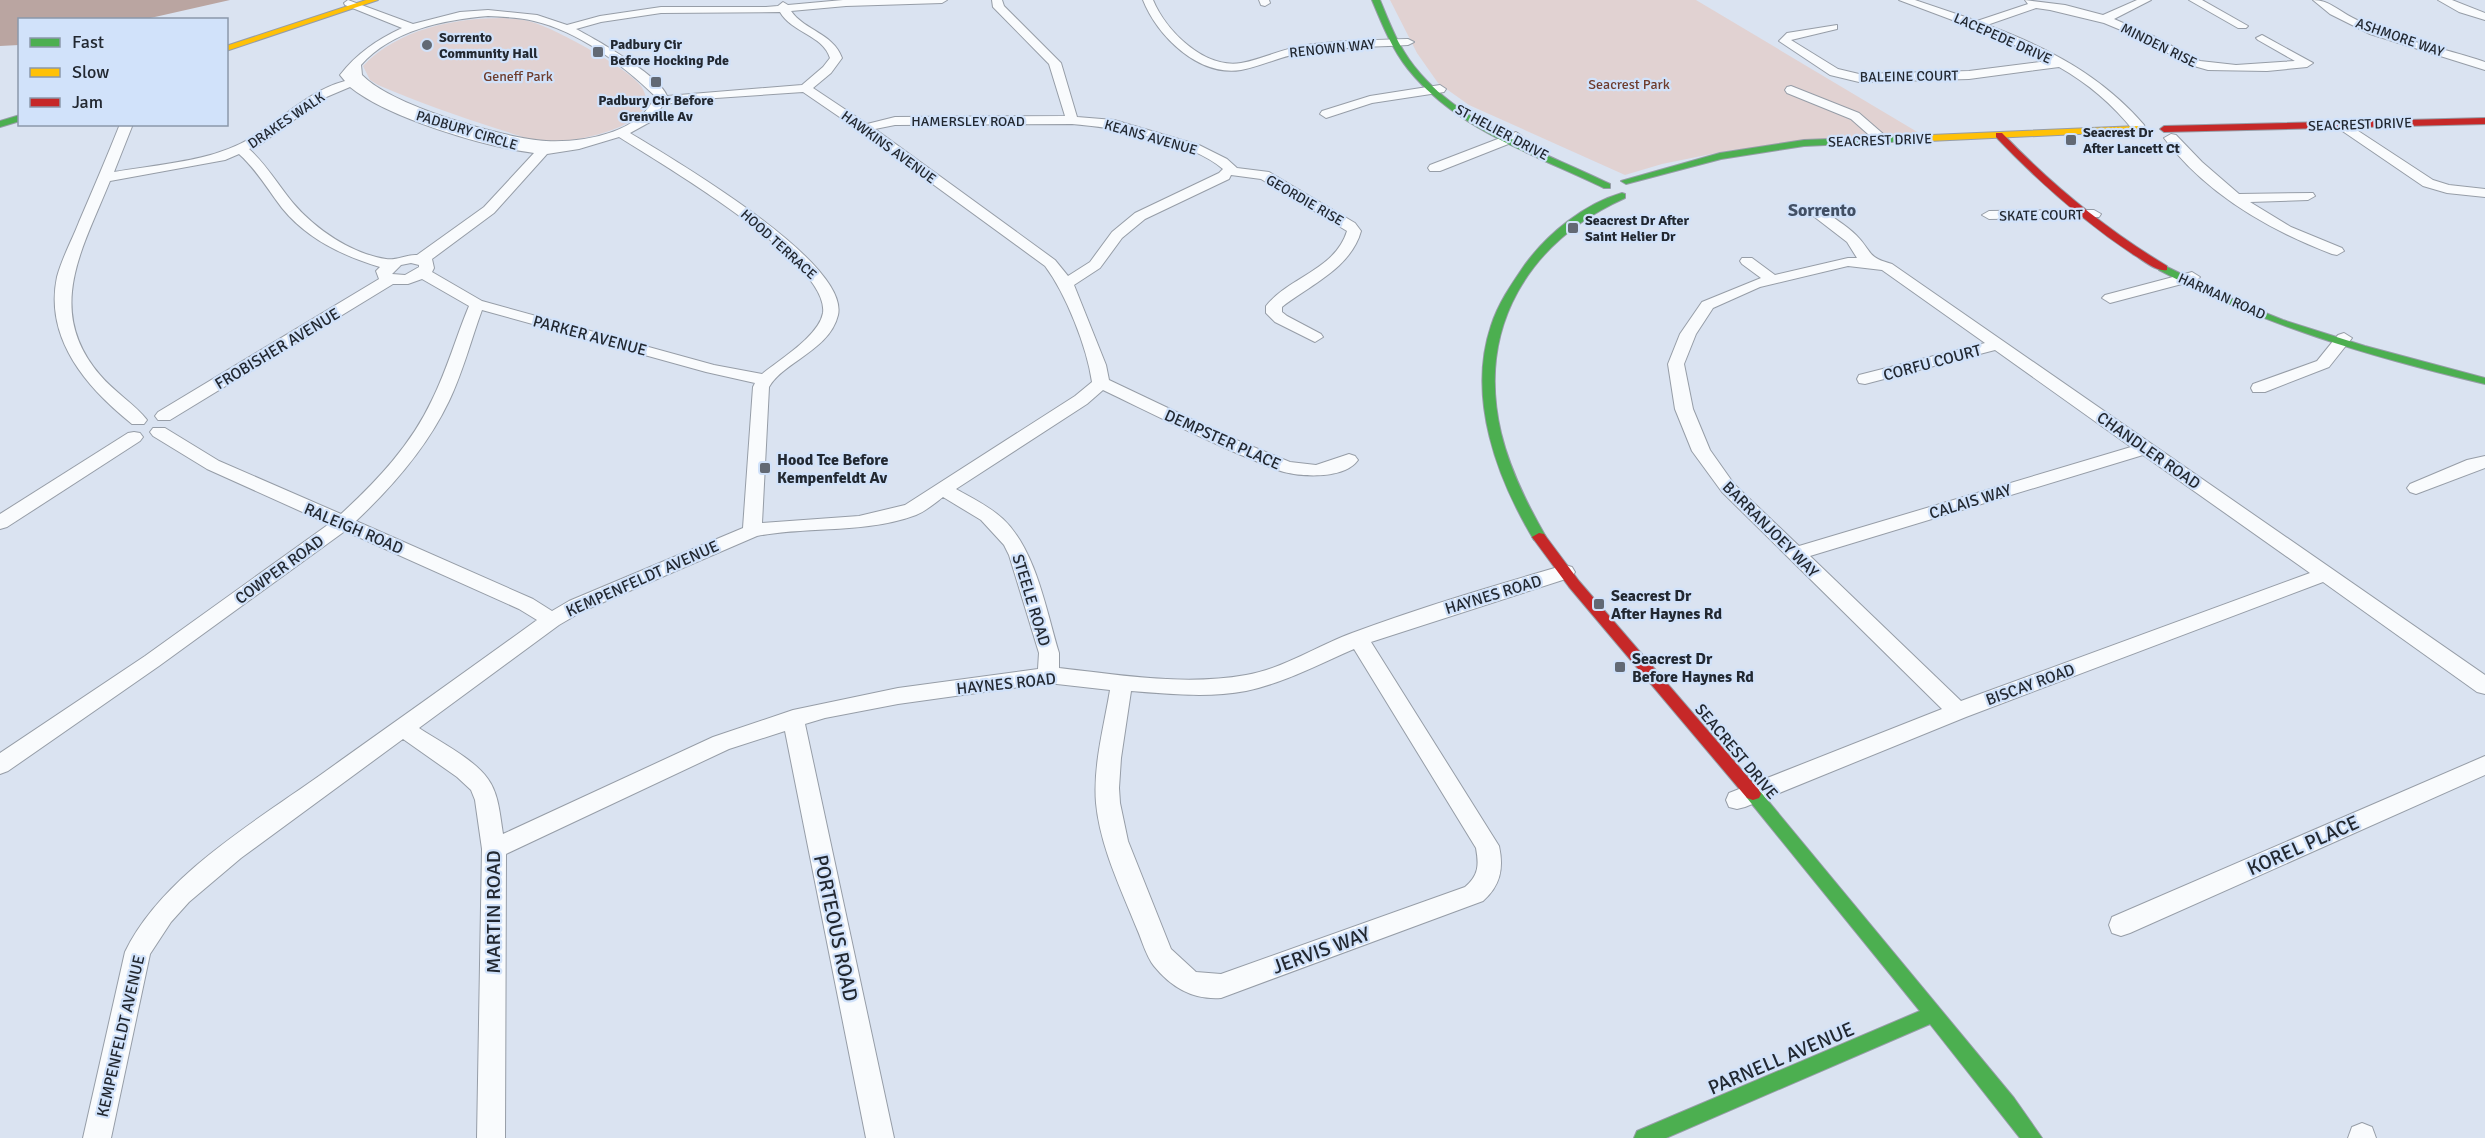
<svg xmlns="http://www.w3.org/2000/svg" width="2485" height="1138" viewBox="0 0 2485 1138" font-family="Signika,sans-serif">
<style>
.green{fill:#e1d2d2}
.water{fill:#baa5a1}
.lines{fill:none;stroke-linecap:round;stroke-linejoin:round}
.street-casing{stroke:#969da7;stroke-width:2}
.fast-casing{stroke:#969da7;stroke-width:2}
.slow-casing{stroke:#969da7;stroke-width:2}
.jam-casing{stroke:#969da7;stroke-width:2}
.street{fill:#f9fbfd;fill-rule:evenodd}
.fast{fill:#4caf50;fill-rule:evenodd}
.slow{fill:#ffc107;fill-rule:evenodd}
.jam{fill:#c62828;fill-rule:evenodd}
.poi-dot{fill:#626974;stroke:#d1e2fa;stroke-width:2}
.labels{text-anchor:middle;stroke-width:4.5;stroke-linejoin:round;paint-order:stroke}
.far-poi-label{font-size:14px;font-weight:bold;fill:#222831;stroke:#d1e2fa;text-anchor:start}
.far-street-label{font-size:14px;fill:#222831;stroke:#d1e2fa}
.far-park-label{font-size:14px;fill:#6e3c2c;stroke:#d1e2fa}
.street-label{font-size:16px;fill:#222831;stroke:#d1e2fa}
.poi-label{font-size:16px;font-weight:bold;fill:#222831;stroke:#d1e2fa;text-anchor:start}
.far-district-label{font-size:18px;font-weight:bold;fill:#425065;stroke:#d1e2fa}
.near-street-label{font-size:20px;fill:#222831;stroke:#d1e2fa}
</style>
<rect width="100%" height="100%" fill="#dae3f1"/>
<g class="green">
<path d="M 1390,0 L 1696,0 L 1919,133 L 1731,150 L 1662,164 L 1625,175 L 1469,105 L 1438,83 L 1417,53 Z"/>
<path d="M 503,18 C 514,19 525,19 535,23 C 557,30 628,68 641,86 C 668,126 574,142 552,142 C 534,142 515,134 498,129 C 457,116 418,102 378,85 L 370,80 L 363,66 C 398,29 454,18 503,18 Z"/>
</g>
<path class="water" d="M 0,0 L 230,0 L 146,19 L 20,20 L 19,45 L 0,46 Z"/>
<g class="lines">
<g class="street-casing">
<g id="street">
<path d="M 843,0 L 947,0 L 942,3 L 846,6 L 791,11 C 805,31 833,33 842,58 L 831,73 L 813,88 L 867,124 L 895,117 L 1065,116 L 1049,64 L 993,7 L 992,0 L 1002,0 L 1004,6 L 1061,63 L 1077,117 L 1114,120 L 1199,145 L 1227,159 L 1237,168 L 1269,172 L 1355,223 L 1361,231 C 1351,268 1310,285 1282,307 L 1282,312 L 1287,316 L 1321,334 L 1323,337 L 1315,342 L 1275,322 L 1266,313 L 1266,306 C 1289,277 1335,270 1347,231 L 1261,179 L 1231,175 L 1229,179 L 1145,219 L 1122,238 L 1100,268 L 1074,285 L 1106,365 L 1109,380 L 1229,437 L 1290,462 L 1316,465 L 1349,454 L 1355,456 L 1358,460 C 1345,479 1304,477 1284,472 C 1269,468 1255,460 1241,455 C 1194,435 1149,412 1103,390 L 1087,404 L 956,489 C 972,498 989,506 1003,519 C 1036,550 1046,610 1059,653 L 1059,668 C 1120,675 1185,686 1246,675 C 1282,669 1317,646 1352,633 C 1421,607 1493,586 1565,565 L 1572,567 L 1575,572 L 1572,577 L 1371,642 L 1499,846 C 1504,869 1500,886 1483,901 L 1221,998 C 1193,1000 1171,987 1154,966 C 1146,956 1142,940 1137,929 C 1121,889 1100,846 1096,803 C 1093,765 1104,727 1110,690 L 1048,683 L 898,704 L 825,718 L 805,724 L 894,1138 L 866,1138 L 785,731 L 729,749 L 506,854 L 505,1138 L 477,1138 L 482,849 L 475,800 L 471,790 L 457,777 L 403,739 L 241,858 L 189,902 L 171,922 L 150,954 L 111,1138 L 83,1138 L 125,952 C 162,875 258,820 326,771 C 396,721 467,671 537,620 L 519,609 L 345,531 L 159,666 L 8,771 L 0,774 L 0,753 L 145,656 L 329,524 L 207,469 L 153,436 L 150,432 L 153,428 L 165,428 L 219,461 L 341,514 C 377,481 411,445 432,400 C 447,370 456,337 469,306 L 422,279 L 408,284 L 393,284 L 170,420 L 158,420 L 155,416 L 158,412 L 379,279 L 376,271 L 380,267 C 343,256 307,239 282,208 C 268,190 257,170 239,154 L 225,160 L 110,181 C 83,248 44,310 100,375 C 113,391 137,406 147,420 L 144,424 L 132,424 C 87,388 44,339 57,277 C 62,258 72,240 79,222 C 93,189 107,157 120,124 L 133,124 L 114,172 C 159,164 211,162 251,138 C 283,119 308,91 345,81 L 340,75 C 357,53 377,40 402,28 L 345,5 L 344,3 L 348,0 L 413,24 L 460,12 L 488,10 L 537,15 L 567,25 L 600,16 L 661,7 L 766,7 L 778,6 L 783,2 L 788,5 ZM 780,12 C 792,33 823,35 830,58 L 823,67 L 802,85 L 667,96 C 660,76 597,40 576,29 L 601,22 L 661,13 ZM 488,16 C 503,17 518,17 534,21 C 578,31 622,64 655,96 C 641,133 582,143 546,141 C 502,138 392,106 362,75 L 361,65 C 392,30 443,20 488,16 ZM 350,87 C 388,118 485,147 534,153 L 484,207 L 417,255 C 407,254 396,261 386,259 C 352,254 315,229 293,203 C 278,185 267,165 249,149 L 261,144 L 324,98 ZM 803,92 L 860,131 L 1045,266 C 1066,294 1087,347 1092,382 L 1075,396 L 905,505 L 859,516 L 762,523 L 769,387 C 783,362 830,350 838,315 C 850,262 671,158 630,133 L 650,122 L 664,104 L 716,98 ZM 1072,124 C 1113,127 1191,141 1223,169 L 1219,173 L 1135,213 L 1112,232 L 1090,262 L 1068,276 L 1055,260 L 875,129 L 895,125 ZM 619,137 C 660,163 830,262 823,313 C 819,336 779,360 762,374 L 714,365 L 482,301 L 432,272 L 434,268 L 432,259 L 494,213 L 547,154 L 579,149 ZM 411,263 L 419,265 L 419,267 L 405,275 L 392,274 L 401,265 ZM 482,310 L 706,372 L 755,383 L 753,387 L 743,528 L 569,601 L 552,611 L 533,599 L 356,521 C 393,486 427,447 449,401 C 463,372 471,340 482,310 ZM 943,497 L 981,520 L 1004,545 L 1009,555 L 1039,653 L 1038,669 L 898,688 L 793,710 L 713,737 L 503,834 C 500,816 499,794 488,779 C 474,759 440,742 419,728 L 559,625 L 583,611 L 757,536 C 809,526 865,534 916,515 C 926,511 935,503 943,497 ZM 1354,649 L 1476,848 C 1479,865 1479,875 1465,887 L 1221,974 L 1196,972 L 1171,949 L 1128,841 L 1120,803 L 1119,788 L 1121,758 L 1131,691 C 1169,694 1209,698 1246,691 C 1284,683 1319,664 1354,649 Z"/>
<path d="M 1143,0 L 1153,0 C 1166,31 1204,69 1241,63 C 1263,59 1284,48 1307,45 C 1341,40 1374,40 1408,39 L 1414,42 L 1408,45 C 1373,47 1337,47 1302,53 C 1281,56 1262,66 1241,70 C 1199,77 1157,36 1143,0 Z"/>
<path d="M 1259,0 L 1269,0 L 1270,3 L 1265,6 L 1261,5 Z"/>
<path d="M 1899,0 L 1915,0 L 1977,21 L 2028,4 L 2025,0 L 2065,5 L 2103,15 L 2137,0 L 2151,0 L 2114,19 L 2153,36 L 2200,61 L 2236,65 L 2295,61 L 2258,40 L 2256,38 L 2262,35 L 2313,63 L 2307,67 L 2267,71 L 2208,70 L 2187,64 L 2145,40 L 2104,23 L 2050,10 L 2036,8 L 1987,25 C 2047,47 2102,76 2144,125 L 2145,128 L 2144,131 L 2134,131 C 2112,104 2089,84 2059,67 L 1969,79 L 1859,82 L 1830,75 L 1779,41 L 1787,33 L 1837,25 L 1837,29 L 1791,40 L 1838,69 L 1859,74 L 1969,71 L 2048,61 L 1995,36 Z"/>
<path d="M 2189,0 L 2202,0 L 2248,26 L 2246,28 L 2238,28 Z"/>
<path d="M 2313,0 C 2329,0 2339,11 2353,18 C 2394,40 2442,47 2485,62 L 2485,70 L 2370,34 L 2330,14 Z"/>
<path d="M 2438,0 L 2452,0 L 2485,13 L 2485,20 L 2459,12 Z"/>
<path d="M 1440,85 L 1446,89 L 1444,92 L 1372,103 L 1326,118 L 1320,114 L 1322,111 L 1370,96 Z"/>
<path d="M 1791,86 L 1859,113 L 1889,139 L 1882,143 L 1877,142 L 1851,119 L 1787,93 L 1785,90 L 1787,87 Z"/>
<path d="M 2343,121 L 2433,180 L 2449,185 L 2485,189 L 2485,197 L 2447,193 L 2423,186 L 2338,128 L 2337,125 L 2338,122 Z"/>
<path d="M 1516,132 L 1522,136 L 1521,139 L 1440,171 L 1430,171 L 1428,168 L 1430,165 Z"/>
<path d="M 2171,134 L 2176,135 L 2202,162 L 2239,194 L 2313,193 L 2315,196 L 2308,200 L 2250,202 L 2291,227 L 2342,248 L 2344,251 L 2337,255 L 2332,254 C 2269,230 2205,193 2164,138 Z"/>
<path d="M 1817,208 L 1822,209 C 1833,218 1846,225 1856,235 C 1873,252 1866,257 1892,264 L 2485,675 L 2485,694 L 2477,692 L 2323,582 L 1966,717 L 1745,807 L 1737,809 L 1729,807 L 1726,800 L 1729,793 L 1942,709 L 1722,492 L 1692,451 L 1675,409 L 1668,364 L 1680,334 L 1702,302 L 1761,278 L 1742,264 L 1740,261 L 1742,258 L 1752,258 L 1775,275 L 1848,258 L 1857,258 L 1847,242 L 1812,215 L 1810,212 ZM 1848,266 L 1882,270 L 1985,343 L 1859,375 L 1857,379 L 1859,383 L 1865,384 L 1995,350 L 2131,447 L 1799,546 L 1734,484 L 1710,450 L 1693,409 L 1684,364 L 1696,334 L 1713,308 L 1760,287 ZM 2143,455 L 2310,573 L 1961,701 L 1810,556 Z"/>
<path d="M 2094,210 L 2101,214 L 2099,217 L 1989,219 L 1982,215 L 1989,211 Z"/>
<path d="M 2192,272 L 2200,277 L 2197,280 L 2110,303 L 2102,298 L 2105,295 Z"/>
<path d="M 2344,333 L 2352,338 L 2329,367 L 2265,392 L 2253,392 L 2251,388 L 2253,384 L 2317,361 L 2338,335 Z"/>
<path d="M 134,432 L 140,433 L 143,437 L 140,441 L 7,527 L 0,529 L 0,514 L 128,433 Z"/>
<path d="M 2485,456 L 2485,468 L 2416,494 L 2410,492 L 2407,488 L 2410,484 L 2467,460 Z"/>
<path d="M 2485,756 L 2485,775 L 2130,933 L 2121,936 L 2112,933 L 2109,925 L 2112,917 Z"/>
<path d="M 2362,1123 L 2372,1127 L 2376,1138 L 2348,1138 L 2352,1127 Z"/>
</g>
</g>
<g class="fast-casing">
<g id="fast">
<path d="M 1372,0 L 1380,0 C 1389,22 1398,46 1414,66 C 1462,127 1543,151 1610,184 L 1610,188 L 1604,188 C 1536,155 1457,130 1408,69 C 1392,49 1382,24 1372,0 Z"/>
<path d="M 20,115 L 20,121 L 0,127 L 0,121 Z"/>
<path d="M 1908,136 L 1911,137 L 1911,141 L 1804,146 L 1721,159 L 1626,184 L 1621,181 L 1720,153 L 1804,140 Z"/>
<path d="M 1622,193 L 1625,194 L 1625,198 C 1529,241 1476,327 1501,433 C 1510,470 1527,504 1546,537 L 1539,541 L 1534,540 C 1497,478 1467,398 1491,326 C 1498,304 1511,285 1524,266 C 1547,234 1584,204 1622,193 Z"/>
<path d="M 2163,265 L 2243,304 L 2283,320 L 2365,346 L 2485,378 L 2485,384 C 2372,357 2262,325 2159,270 L 2158,268 Z"/>
<path d="M 1753,788 L 1759,790 L 2014,1098 L 2042,1138 L 2020,1138 L 1930,1024 L 1666,1138 L 1634,1138 L 1637,1131 L 1920,1011 L 1747,798 L 1745,794 L 1747,790 Z"/>
</g>
</g>
<g class="slow-casing">
<g id="slow">
<path d="M 366,0 L 378,0 L 226,51 L 226,46 Z"/>
<path d="M 2138,126 L 2141,127 L 2141,131 L 1908,142 L 1903,139 L 1908,136 Z"/>
</g>
</g>
<g class="jam-casing">
<g id="jam">
<path d="M 2485,118 L 2485,124 L 2164,132 L 2160,129 L 2164,126 Z"/>
<path d="M 1996,133 L 2002,133 C 2052,185 2105,229 2167,266 L 2167,270 C 2156,272 2143,260 2134,255 C 2083,221 2038,181 1996,137 Z"/>
<path d="M 1539,533 L 1544,534 L 1579,581 L 1759,790 L 1761,794 L 1759,798 L 1753,800 L 1747,798 L 1569,587 L 1532,537 Z"/>
</g>
</g>
<use href="#street" class="street"/>
<use href="#fast" class="fast"/>
<use href="#slow" class="slow"/>
<use href="#jam" class="jam"/>
</g>
<g class="poi-dot">
<circle cx="427" cy="45" r="6"/>
<rect x="592" y="46" width="12" height="12" rx="3"/>
<rect x="650" y="76" width="12" height="12" rx="3"/>
<rect x="2065" y="134" width="12" height="12" rx="3"/>
<rect x="1567" y="222" width="12" height="12" rx="3"/>
<rect x="759" y="462" width="12" height="12" rx="3"/>
<rect x="1593" y="598" width="12" height="12" rx="3"/>
<rect x="1614" y="661" width="12" height="12" rx="3"/>
</g>
<g class="labels">
<g class="far-poi-label">
<text x="439" y="42">Sorrento<tspan x="439" dy="16">Community Hall</tspan></text>
<text x="610" y="49">Padbury Cir<tspan x="610" dy="16">Before Hocking Pde</tspan></text>
<text x="656" y="105" text-anchor="middle">Padbury Cir Before<tspan x="656" dy="16">Grenville Av</tspan></text>
<text x="2083" y="137">Seacrest Dr<tspan x="2083" dy="16">After Lancett Ct</tspan></text>
<text x="1585" y="225">Seacrest Dr After<tspan x="1585" dy="16">Saint Helier Dr</tspan></text>
</g>
<g class="far-street-label">
<text transform="translate(2400 37) rotate(19)" y="5">ASHMORE WAY</text>
<text transform="translate(2003 38) rotate(24)" y="5">LACEPEDE DRIVE</text>
<text transform="translate(2159 45) rotate(26)" y="5">MINDEN RISE</text>
<text transform="translate(1332 48) rotate(-6)" y="5">RENOWN WAY</text>
<text transform="translate(1909 76) rotate(-1)" y="5">BALEINE COURT</text>
<text transform="translate(286 120) rotate(-34)" y="5">DRAKES WALK</text>
<text x="968" y="126">HAMERSLEY ROAD</text>
<text transform="translate(2360 124) rotate(-2)" y="5">SEACREST DRIVE</text>
<text transform="translate(467 130) rotate(17)" y="5">PADBURY CIRCLE</text>
<text transform="translate(1502 132) rotate(28)" y="5">ST HELIER DRIVE</text>
<text transform="translate(1151 137) rotate(16)" y="5">KEANS AVENUE</text>
<text transform="translate(1880 140) rotate(-2)" y="5">SEACREST DRIVE</text>
<text transform="translate(889 147) rotate(36)" y="5">HAWKINS AVENUE</text>
<text transform="translate(1305 200) rotate(30)" y="5">GEORDIE RISE</text>
<text transform="translate(2041 215) rotate(-1)" y="5">SKATE COURT</text>
<text transform="translate(779 244) rotate(42)" y="5">HOOD TERRACE</text>
<text transform="translate(2222 296) rotate(24)" y="5">HARMAN ROAD</text>
</g>
<g class="far-park-label">
<text x="518" y="81">Geneff Park</text>
<text x="1629" y="89">Seacrest Park</text>
</g>
<g class="street-label">
<text transform="translate(590 335) rotate(15)" y="6">PARKER AVENUE</text>
<text transform="translate(277 348) rotate(-31)" y="6">FROBISHER AVENUE</text>
<text transform="translate(1932 362) rotate(-15)" y="6">CORFU COURT</text>
<text transform="translate(1223 439) rotate(24)" y="6">DEMPSTER PLACE</text>
<text transform="translate(2149 450) rotate(35)" y="6">CHANDLER ROAD</text>
<text transform="translate(1970 501) rotate(-17)" y="6">CALAIS WAY</text>
<text transform="translate(354 528) rotate(23)" y="6">RALEIGH ROAD</text>
<text transform="translate(1771 529) rotate(45)" y="6">BARRANJOEY WAY</text>
<text transform="translate(279 569) rotate(-36)" y="6">COWPER ROAD</text>
<text transform="translate(642 578) rotate(-24)" y="6">KEMPENFELDT AVENUE</text>
<text transform="translate(1493 594) rotate(-17)" y="6">HAYNES ROAD</text>
<text transform="translate(1032 600) rotate(73)" y="6">STEELE ROAD</text>
<text transform="translate(1006 683) rotate(-6)" y="6">HAYNES ROAD</text>
<text transform="translate(2030 684) rotate(-20)" y="6">BISCAY ROAD</text>
<text transform="translate(1737 751) rotate(50)" y="6">SEACREST DRIVE</text>
<text transform="translate(120 1036) rotate(-77)" y="6">KEMPENFELDT AVENUE</text>
</g>
<g class="poi-label">
<text x="777" y="465">Hood Tce Before<tspan x="777" dy="18">Kempenfeldt Av</tspan></text>
<text x="1611" y="601">Seacrest Dr<tspan x="1611" dy="18">After Haynes Rd</tspan></text>
<text x="1632" y="664">Seacrest Dr<tspan x="1632" dy="18">Before Haynes Rd</tspan></text>
</g>
<g class="far-district-label">
<text x="1822" y="216">Sorrento</text>
</g>
<g class="near-street-label">
<text transform="translate(2303 845) rotate(-24)" y="7">KOREL PLACE</text>
<text transform="translate(493 912) rotate(-90)" y="7">MARTIN ROAD</text>
<text transform="translate(836 928) rotate(78)" y="7">PORTEOUS ROAD</text>
<text transform="translate(1321 950) rotate(-20)" y="7">JERVIS WAY</text>
<text transform="translate(1781 1058) rotate(-23)" y="7">PARNELL AVENUE</text>
</g>
</g>
<rect x="18" y="18" width="210" height="108" fill="#d1e2fa" stroke="#8b98aa" stroke-width="1.5"/>
<rect x="30" y="38" width="30" height="9" fill="#4caf50" stroke="#8b98aa" stroke-width="1.5"/>
<text x="72" y="48" font-size="18" fill="#222831">Fast</text>
<rect x="30" y="68" width="30" height="9" fill="#ffc107" stroke="#8b98aa" stroke-width="1.5"/>
<text x="72" y="78" font-size="18" fill="#222831">Slow</text>
<rect x="30" y="98" width="30" height="9" fill="#c62828" stroke="#8b98aa" stroke-width="1.5"/>
<text x="72" y="108" font-size="18" fill="#222831">Jam</text>
</svg>
